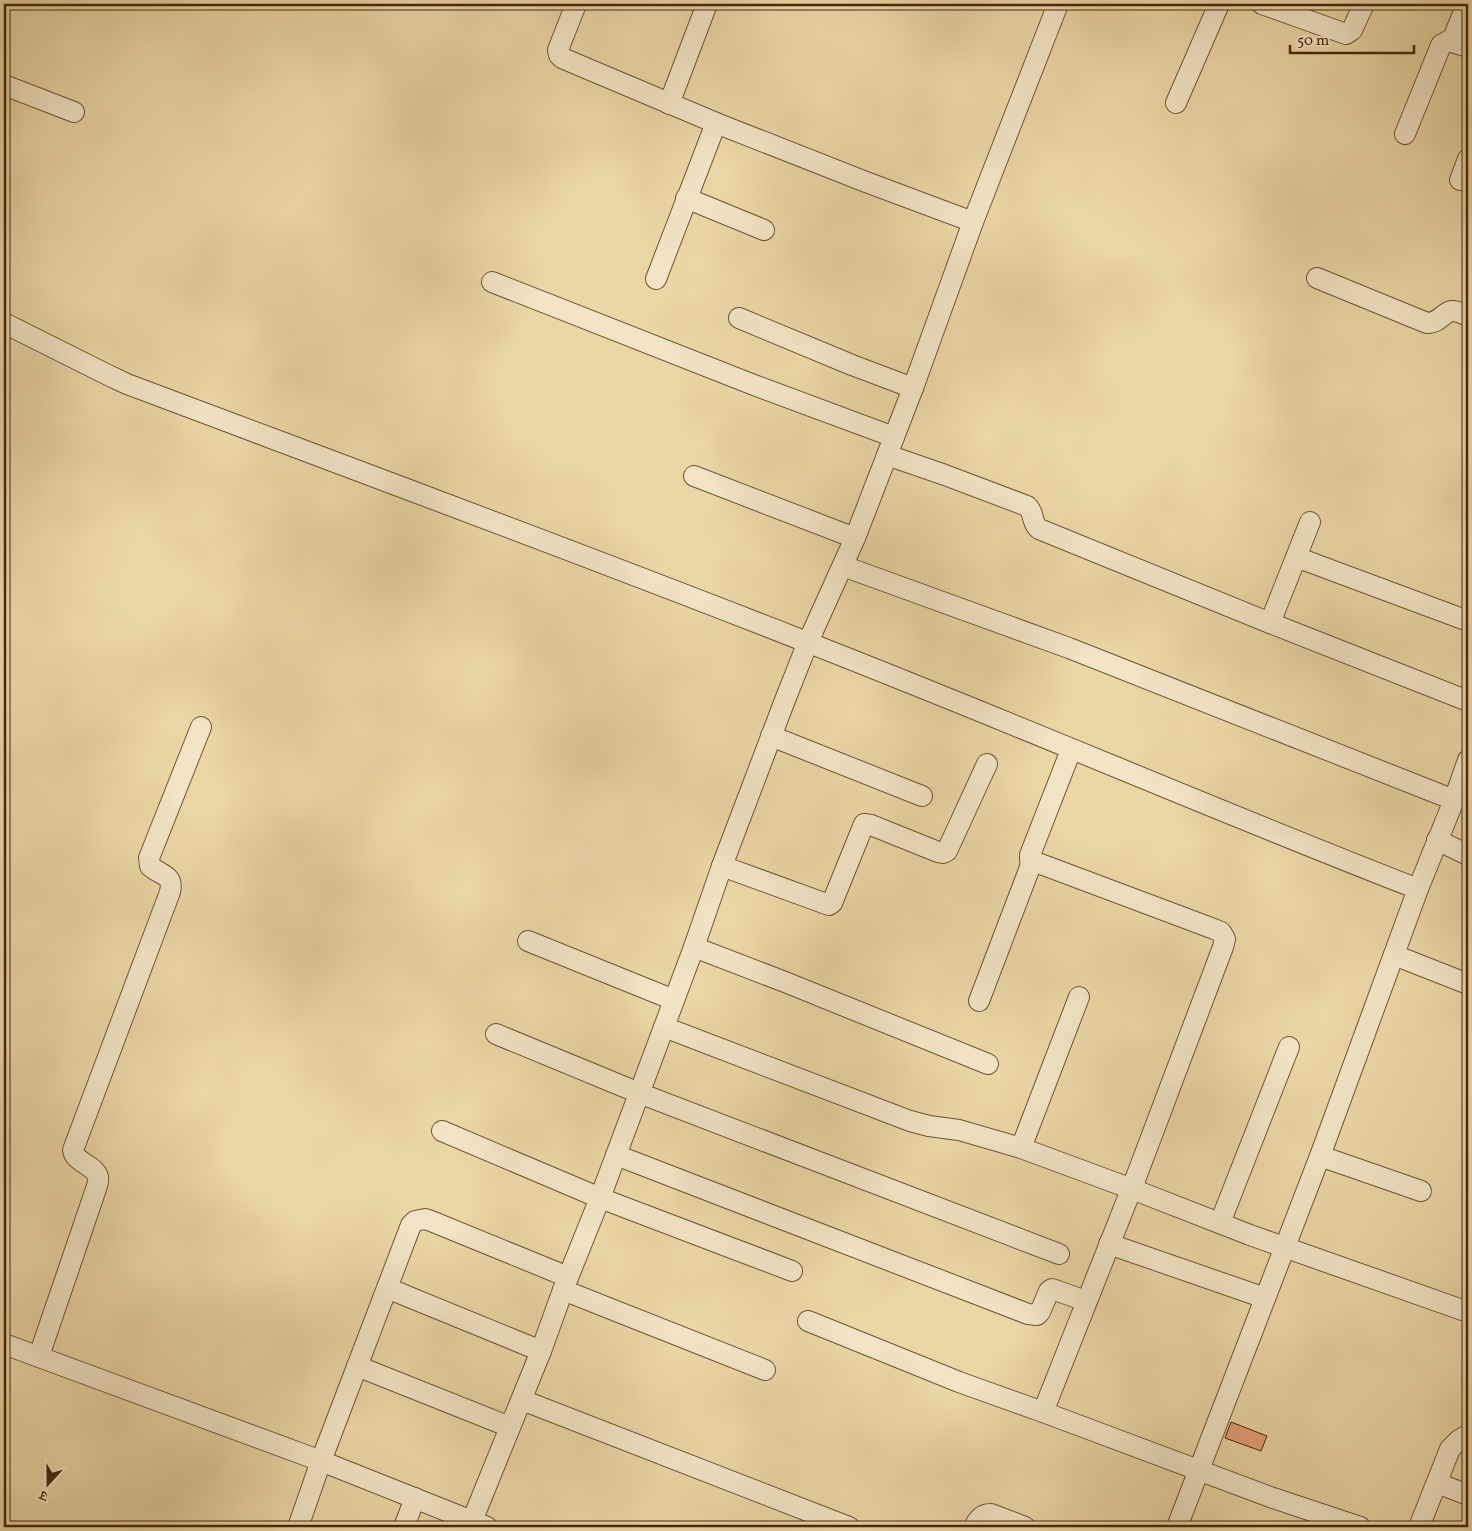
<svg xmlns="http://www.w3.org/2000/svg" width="1472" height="1531" viewBox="0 0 1472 1531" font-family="Vollkorn,'Noto Serif Devanagari',serif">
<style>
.building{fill:#e3a176;stroke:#46280d}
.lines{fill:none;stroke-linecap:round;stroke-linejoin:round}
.minor-casing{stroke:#6f5433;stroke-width:22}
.minor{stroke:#f2e4c5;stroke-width:20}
</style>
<rect width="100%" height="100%" fill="#ebd6a6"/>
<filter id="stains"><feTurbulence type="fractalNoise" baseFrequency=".004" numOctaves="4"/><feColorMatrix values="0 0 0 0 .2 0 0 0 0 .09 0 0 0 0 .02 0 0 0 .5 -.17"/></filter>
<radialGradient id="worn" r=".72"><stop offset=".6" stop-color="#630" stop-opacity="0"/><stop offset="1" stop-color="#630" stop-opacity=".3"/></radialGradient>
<path class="building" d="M 1231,1422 L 1267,1436 L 1261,1451 L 1225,1438 Z"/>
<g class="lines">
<g class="minor-casing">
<g id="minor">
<path d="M 576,4 L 558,50 L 559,55 L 562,58 L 716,123 L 866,182 L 973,222"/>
<path d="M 1262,4 L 1346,34 L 1352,30 L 1364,4"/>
<path d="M 1452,41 L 1467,4"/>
<path d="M 4,85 L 74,112"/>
<path d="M 1176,103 L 1219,4"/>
<path d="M 669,104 L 707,4"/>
<path d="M 1405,134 L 1441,45 L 1448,41 L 1468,47"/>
<path d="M 1460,180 L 1468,159"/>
<path d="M 686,198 L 764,230"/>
<path d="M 1317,278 L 1427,323 C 1440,323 1443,312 1452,311 C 1457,311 1464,314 1468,316"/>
<path d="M 656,279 L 716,123"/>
<path d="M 492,282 L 754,385 L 894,437"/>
<path d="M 739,318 L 852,365 L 913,388"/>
<path d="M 4,323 L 106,374 L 127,384 C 353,469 580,553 804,641 C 1010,721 1212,809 1418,889"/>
<path d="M 887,455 L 945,475 L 1027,506 C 1035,513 1031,523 1039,529 L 1270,623 L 1468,701"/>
<path d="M 694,476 L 855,538"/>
<path d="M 1296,557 L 1468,621"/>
<path d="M 843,566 L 1069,648 L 1454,800"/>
<path d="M 1270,623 L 1310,522"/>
<path d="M 771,736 L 922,796"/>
<path d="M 1437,840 L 1468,855"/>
<path d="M 722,866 L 829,905 L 832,903 L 864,824 L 871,825 L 938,852 L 943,853 L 947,851 L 987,764"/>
<path d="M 528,941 L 674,1000"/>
<path d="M 694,947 L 785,982 L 988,1064"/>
<path d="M 1394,955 L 1468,984"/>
<path d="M 979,1001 L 1032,862"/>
<path d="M 664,1027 L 910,1121 L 929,1126 L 959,1130 L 1021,1148 L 1132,1189 L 1250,1235 L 1468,1312"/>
<path d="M 496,1034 L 639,1093 L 1059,1254"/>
<path d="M 442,1131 L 600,1198 L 792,1271"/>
<path d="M 1021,1148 L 1079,997"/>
<path d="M 616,1155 L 1028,1314 L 1037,1315 L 1040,1312 L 1049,1291 L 1052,1289 L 1086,1301"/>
<path d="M 1320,1156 L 1421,1191"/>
<path d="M 1220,1223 L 1289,1047"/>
<path d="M 1109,1244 L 1265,1298"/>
<path d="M 387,1288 L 541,1351"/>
<path d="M 563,1290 L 765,1370"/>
<path d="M 808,1321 L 959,1382 L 1043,1412 L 1273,1498 L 1360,1527"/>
<path d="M 4,1344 L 321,1461 L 487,1527"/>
<path d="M 39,1356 L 96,1189 C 97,1186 99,1180 98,1177 C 95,1165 74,1162 73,1150 L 170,892 C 174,874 161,876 150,866 L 149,858 L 201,727"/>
<path d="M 357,1366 L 510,1427"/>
<path d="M 522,1400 L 849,1527"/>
<path d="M 1043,1412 L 1135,1180 L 1223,947 L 1225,939 L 1221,932 L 1214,929 L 1030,860 L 1030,855 L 1071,750"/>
<path d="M 1437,1483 L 1468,1495"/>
<path d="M 472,1521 L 541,1351 L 563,1290 L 600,1198 L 694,947 L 722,866 L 785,700 L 808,642 L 855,538 L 913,388 L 973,222 L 1058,4"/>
<path d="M 298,1527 L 321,1461 L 411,1225 L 415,1221 L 425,1219 L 431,1221 L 568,1277"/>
<path d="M 404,1527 L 415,1498"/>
<path d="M 974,1527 C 978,1519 982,1514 991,1514 L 1025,1527"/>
<path d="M 1177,1527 L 1320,1156 L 1418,889 L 1454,800 L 1468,760"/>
<path d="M 1419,1527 L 1450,1449 L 1459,1440 L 1468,1435"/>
</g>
</g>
<use href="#minor" class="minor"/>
</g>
<rect width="1472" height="1531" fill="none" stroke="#ebd6a6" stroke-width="20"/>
<rect x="5" y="5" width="1462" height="1521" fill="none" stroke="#46280d" stroke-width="2.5"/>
<rect x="10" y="10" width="1452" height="1511" fill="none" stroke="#46280d"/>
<g transform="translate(48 1484) rotate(201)" stroke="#f2e4c5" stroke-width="4" paint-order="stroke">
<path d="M0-4L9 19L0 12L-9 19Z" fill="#46280d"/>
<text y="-8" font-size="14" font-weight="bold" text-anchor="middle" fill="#46280d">उ</text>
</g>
<path d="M1290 45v8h124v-8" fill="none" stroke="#46280d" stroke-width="2.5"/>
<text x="1297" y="45" font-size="15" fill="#46280d" stroke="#f2e4c5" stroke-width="4" paint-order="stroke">50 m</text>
<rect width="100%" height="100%" filter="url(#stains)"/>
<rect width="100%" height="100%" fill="url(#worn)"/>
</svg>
